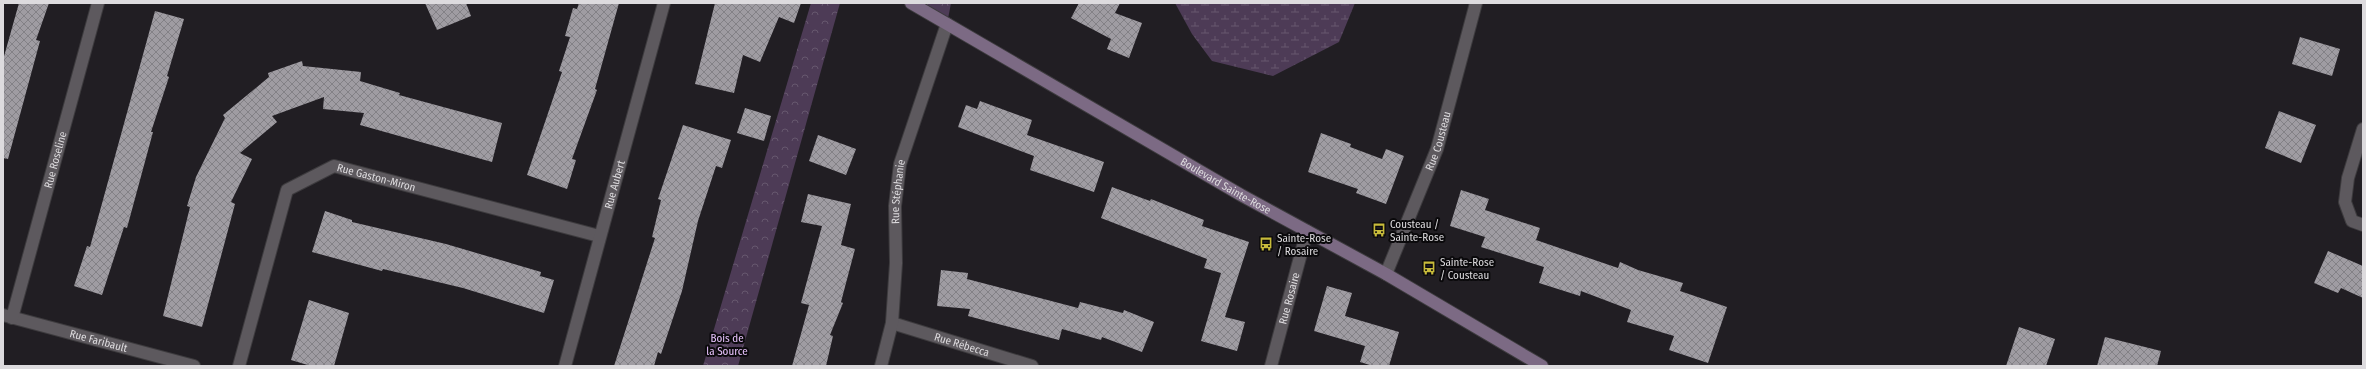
<svg xmlns="http://www.w3.org/2000/svg" width="2366" height="369" viewBox="0 0 2366 369" font-family="'Fira Sans Condensed',sans-serif">
<style>
.forest{fill:url(#forest-crowns)}
.wetland{fill:url(#wetland-marsh)}
.building{fill:url(#building-cross-hatch)}
.lines{fill:none;stroke-linecap:round;stroke-linejoin:round}
.street-casing{stroke:#3d3b3e;stroke-width:14}
.secondary-casing{stroke:#3d3b3e;stroke-width:14}
.street{stroke:#5d595e;stroke-width:12}
.secondary{stroke:#7c6a84;stroke-width:12}
.labels{text-anchor:middle;stroke-width:4;stroke-linejoin:round;paint-order:stroke}
.street-label{font-size:11px;fill:#dddbde;stroke:#0a090b}
.poi-label{font-size:11px;fill:#dddbde;stroke:#0a090b;text-anchor:start}
.park-label{font-size:11px;fill:#e7c2fc;stroke:#0a090b}
</style>
<defs>
<pattern id="forest-crowns" width="20" height="18" patternUnits="userSpaceOnUse"><rect width="20" height="18" fill="#4d3b56"/><path d="M2 6a3 3 0 1 1 6 0M12 15a3 3 0 1 1 6 0" fill="none" stroke="#66576e"/></pattern>
<pattern id="wetland-marsh" width="20" height="14" patternUnits="userSpaceOnUse"><rect width="20" height="14" fill="#4d3b56"/><path d="M1 5h8M5 5V1M11 12h8M15 12V8" fill="none" stroke="#66576e"/></pattern>
<pattern id="building-cross-hatch" width="8" height="8" patternUnits="userSpaceOnUse"><rect width="8" height="8" fill="#9f9ca2"/><path d="M0 0l8 8M0 8l8-8" fill="none" stroke="#838186"/></pattern>
</defs>
<rect width="100%" height="100%" fill="#211e23"/>
<g class="forest">
<path d="M 811,3 L 840,3 L 738,366 L 703,366 Z"/>
<path d="M 911,3 L 951,3 L 947,24 Z"/>
</g>
<path class="wetland" d="M 1175,3 L 1355,3 L 1339,42 L 1273,76 L 1212,61 L 1192,34 Z"/>
<g class="building">
<path d="M 19,3 L 49,3 L 36,40 L 40,41 L 8,159 L 3,158 L 3,60 Z"/>
<path d="M 425,3 L 466,3 L 471,16 L 437,30 Z"/>
<path d="M 579,3 L 619,3 L 595,89 L 597,90 L 572,159 L 576,160 L 567,189 L 527,175 L 562,72 L 559,71 L 570,37 L 565,36 L 573,8 L 577,9 Z"/>
<path d="M 715,3 L 801,3 L 794,23 L 779,17 L 760,62 L 743,55 L 734,93 L 695,84 Z"/>
<path d="M 1079,3 L 1120,3 L 1115,13 L 1142,23 L 1129,58 L 1107,49 L 1111,39 L 1071,18 Z"/>
<path d="M 155,11 L 184,19 L 167,76 L 169,77 L 151,132 L 153,132 L 127,228 L 124,227 L 102,295 L 74,286 L 87,246 L 90,247 Z"/>
<path d="M 2300,37 L 2340,49 L 2332,76 L 2292,64 Z"/>
<path d="M 302,61 L 303,66 L 361,72 L 360,81 L 400,93 L 399,95 L 502,123 L 492,162 L 360,125 L 364,113 L 323,109 L 324,97 L 272,116 L 277,122 L 240,153 L 252,159 L 231,202 L 235,204 L 202,327 L 163,316 L 190,207 L 187,206 L 196,177 L 225,118 L 223,115 L 269,77 L 268,73 Z"/>
<path d="M 980,101 L 1032,120 L 1027,135 L 1104,162 L 1094,192 L 1030,170 L 1034,156 L 958,127 L 966,105 L 977,109 Z"/>
<path d="M 745,108 L 771,116 L 764,141 L 737,133 Z"/>
<path d="M 2279,111 L 2316,125 L 2301,163 L 2265,148 Z"/>
<path d="M 683,125 L 731,140 L 722,168 L 716,166 L 698,221 L 682,291 L 661,354 L 658,352 L 654,366 L 614,366 L 655,238 L 652,237 L 661,200 L 658,199 Z"/>
<path d="M 1321,133 L 1351,144 L 1350,147 L 1382,159 L 1386,149 L 1404,156 L 1386,204 L 1356,193 L 1358,189 L 1308,172 Z"/>
<path d="M 818,135 L 856,149 L 846,175 L 809,161 Z"/>
<path d="M 1112,187 L 1150,201 L 1151,199 L 1204,220 L 1202,226 L 1249,242 L 1225,317 L 1245,322 L 1237,351 L 1201,341 L 1221,273 L 1204,268 L 1207,259 L 1101,218 Z"/>
<path d="M 1461,190 L 1489,199 L 1485,210 L 1540,228 L 1536,240 L 1618,268 L 1620,262 L 1638,270 L 1683,283 L 1680,291 L 1727,307 L 1708,363 L 1669,350 L 1674,336 L 1627,322 L 1631,310 L 1581,291 L 1580,296 L 1539,283 L 1544,267 L 1481,247 L 1485,237 L 1450,226 Z"/>
<path d="M 808,194 L 851,204 L 841,245 L 855,249 L 841,302 L 843,303 L 830,335 L 833,336 L 826,366 L 792,366 L 809,305 L 801,303 L 822,226 L 801,222 Z"/>
<path d="M 325,211 L 352,220 L 352,222 L 446,244 L 541,272 L 540,276 L 554,280 L 544,313 L 463,288 L 383,269 L 382,271 L 312,252 Z"/>
<path d="M 2328,251 L 2363,266 L 2363,298 L 2341,288 L 2338,293 L 2314,283 Z"/>
<path d="M 941,270 L 968,273 L 967,279 L 1078,308 L 1080,302 L 1123,313 L 1124,310 L 1154,322 L 1142,352 L 1102,337 L 1101,340 L 1062,329 L 1059,340 L 968,316 L 970,309 L 937,306 Z"/>
<path d="M 1327,286 L 1352,293 L 1345,316 L 1399,332 L 1389,366 L 1373,366 L 1360,362 L 1365,346 L 1314,331 Z"/>
<path d="M 309,300 L 349,313 L 334,366 L 311,366 L 291,360 Z"/>
<path d="M 2019,327 L 2055,339 L 2046,366 L 2006,366 Z"/>
<path d="M 2105,337 L 2161,351 L 2157,366 L 2097,366 Z"/>
</g>
<g class="lines">
<g class="street-casing">
<g id="street">
<path d="M 2363,129 L 2348,178 L 2345,202 L 2352,221 L 2363,225"/>
<path id="s1" d="M 1386,274 L 1437,149 L 1476,3"/>
<path id="s2" d="M 3,315 L 194,366"/>
<path id="s3" d="M 12,318 L 98,3"/>
<path id="s4" d="M 892,323 L 1032,366"/>
<path id="s5" d="M 239,366 L 287,190 L 334,166 L 599,236"/>
<path id="s6" d="M 565,366 L 664,3"/>
<path id="s7" d="M 881,366 L 892,323 L 896,263 L 895,206 L 900,164 L 947,24"/>
<path id="s8" d="M 1271,366 L 1307,231"/>
</g>
</g>
<g class="secondary-casing">
<g id="secondary">
<path id="s9" d="M 911,3 L 1241,195 L 1386,274 L 1542,366"/>
</g>
</g>
<use href="#street" class="street"/>
<use href="#secondary" class="secondary"/>
</g>
<defs>
<g id="bus-bare" transform="scale(1.08)"><path d="M-5-6H5V4H4V6H2V4H-2V6H-4V4H-5ZM-3.5-4V0h7V-4ZM-3.5 1.2v1.5H-2V1.2ZM2 1.2v1.5H3.5V1.2Z" fill="#c8bb3b" stroke="#0a090b" stroke-width="2.5" paint-order="stroke"/></g>
</defs>
<g fill-rule="evenodd">
<use href="#bus-bare" x="1379" y="230"/>
<use href="#bus-bare" x="1266" y="244"/>
<use href="#bus-bare" x="1429" y="268"/>
</g>
<g class="labels">
<g class="street-label">
<text dy="4" stroke="none"><textPath href="#s1" startOffset="143">Rue Cousteau</textPath></text>
<text dy="4" stroke="none"><textPath href="#s3" startOffset="164">Rue Roseline</textPath></text>
<text dy="4" stroke="none"><textPath href="#s5" startOffset="279">Rue Gaston-Miron</textPath></text>
<text dy="4" stroke="none"><textPath href="#s6" startOffset="188">Rue Aubert</textPath></text>
<text dy="4" stroke="none"><textPath href="#s9" startOffset="364">Boulevard Sainte-Rose</textPath></text>
<text dy="4" stroke="none"><textPath href="#s7" startOffset="176">Rue Stéphanie</textPath></text>
<text dy="4" stroke="none"><textPath href="#s8" startOffset="70">Rue Rosaire</textPath></text>
<text dy="4" stroke="none"><textPath href="#s2" startOffset="99">Rue Faribault</textPath></text>
<text dy="4" stroke="none"><textPath href="#s4" startOffset="73">Rue Rébecca</textPath></text>
</g>
<g class="poi-label">
<text x="1390" y="228">Cousteau /<tspan x="1390" dy="13">Sainte-Rose</tspan></text>
<text x="1277" y="242">Sainte-Rose<tspan x="1277" dy="13">/ Rosaire</tspan></text>
<text x="1440" y="266">Sainte-Rose<tspan x="1440" dy="13">/ Cousteau</tspan></text>
</g>
<g class="park-label">
<text x="727" y="342">Bois de<tspan x="727" dy="13">la Source</tspan></text>
</g>
</g>
<rect width="2366" height="369" fill="none" stroke="#dddbde" stroke-width="8"/>
</svg>
